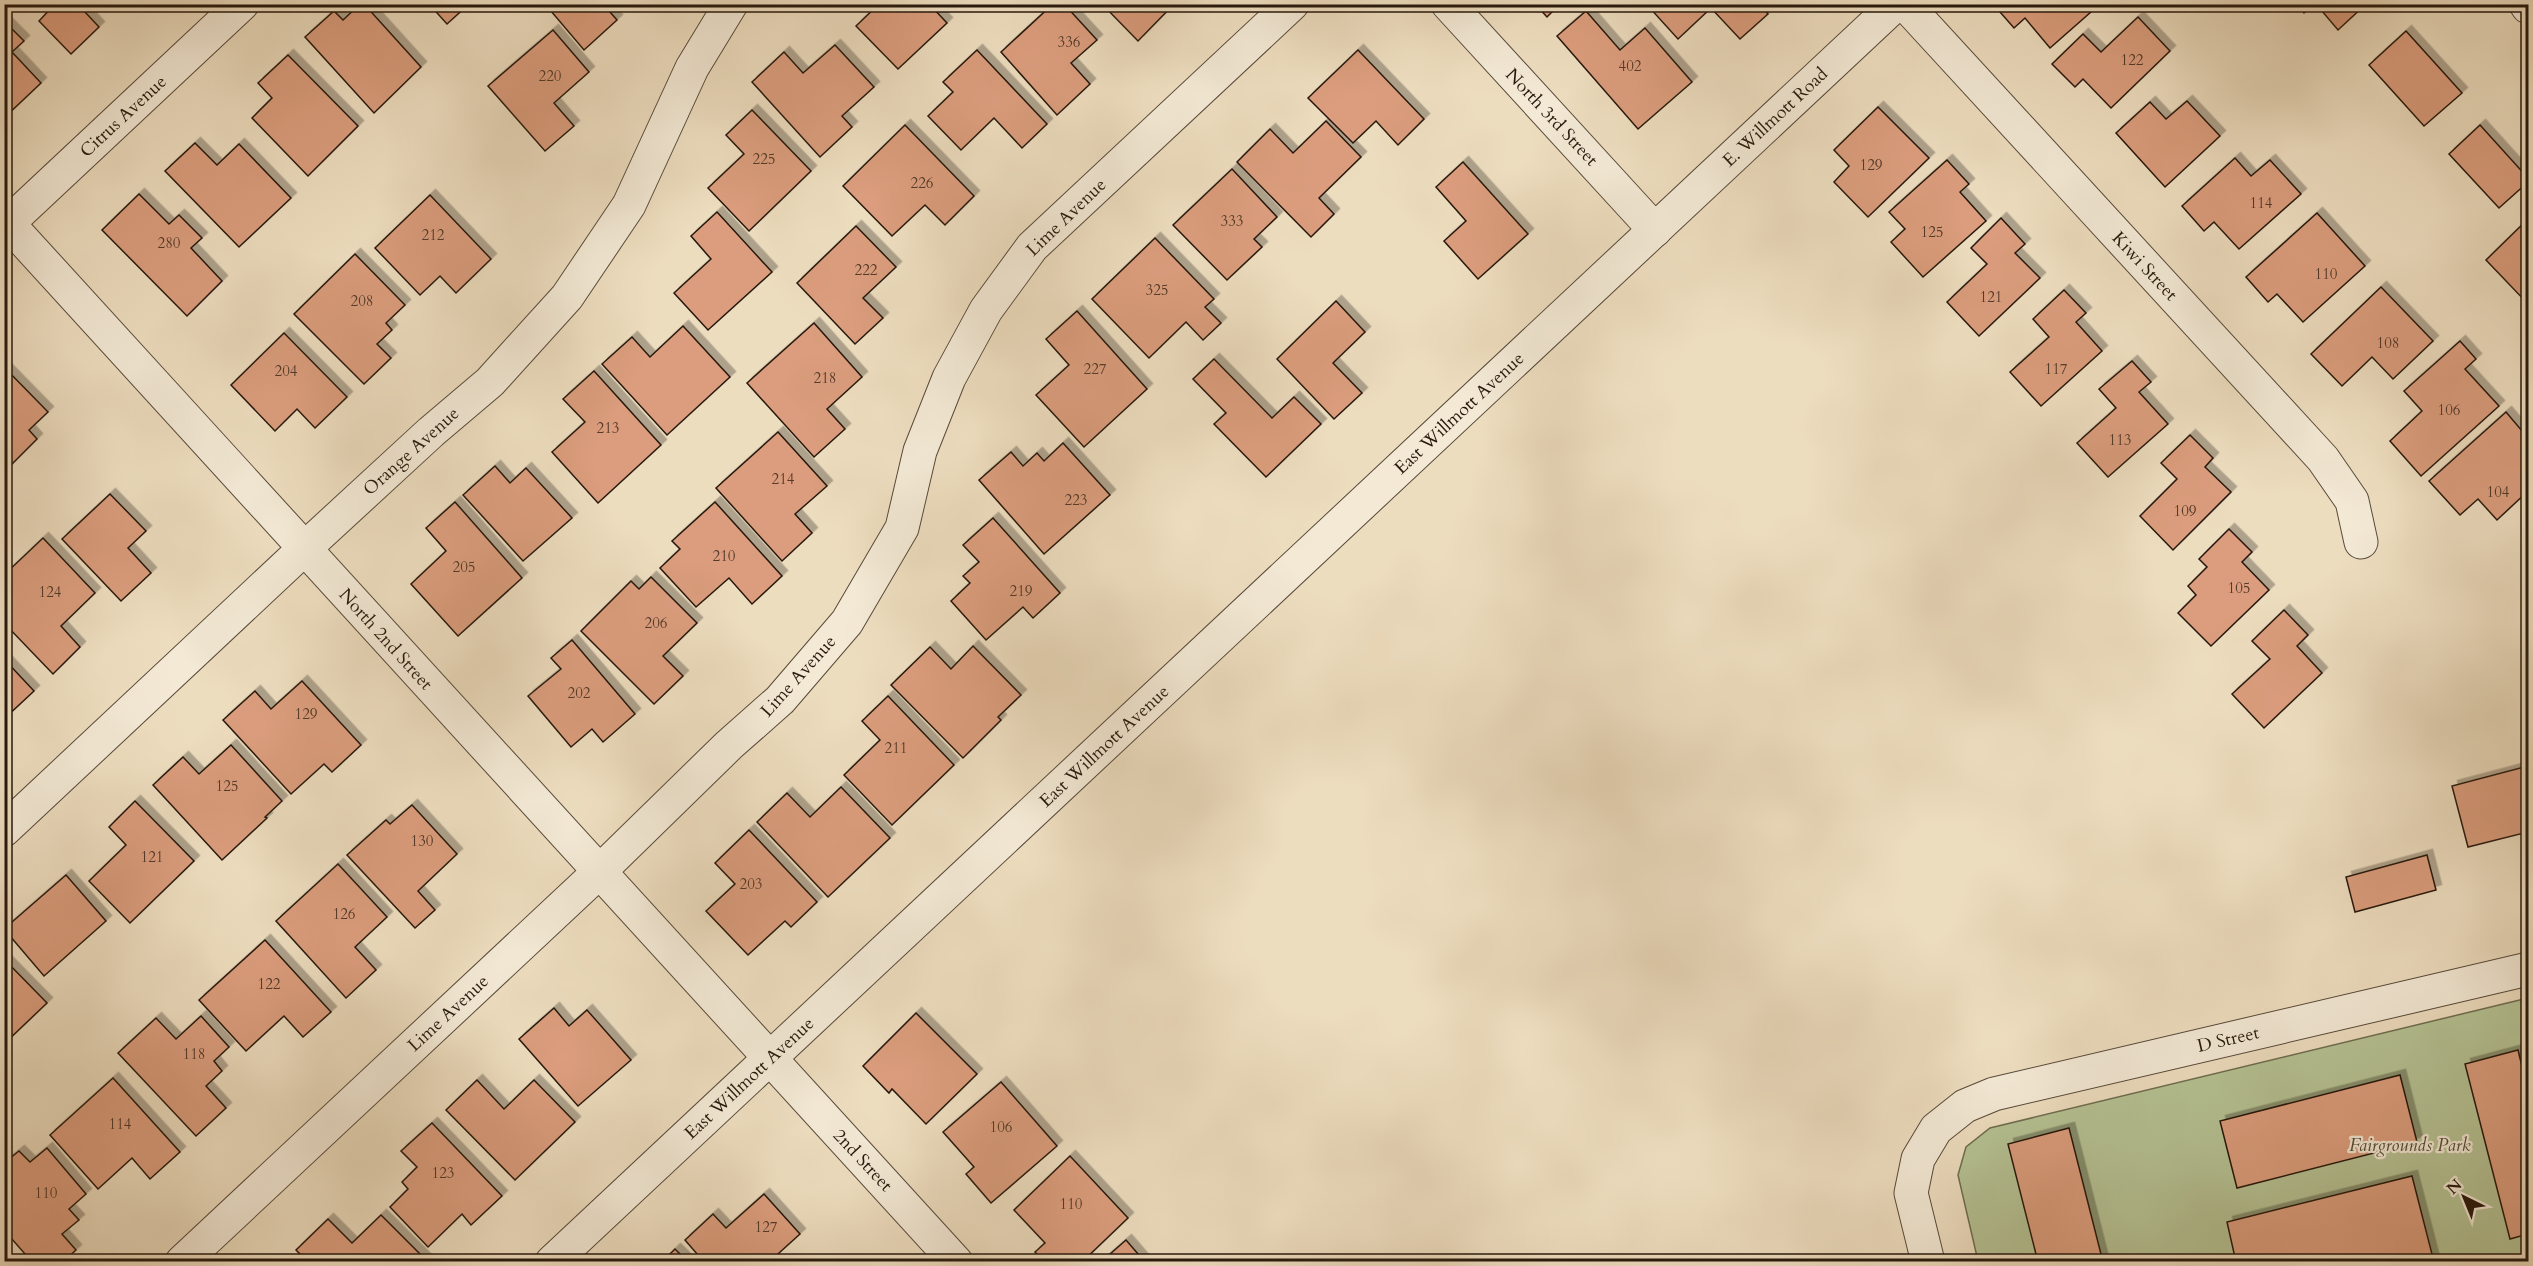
<svg xmlns="http://www.w3.org/2000/svg" width="2533" height="1266" viewBox="0 0 2533 1266" font-family="Cardo,serif">
<style>
.green{fill:#b5c294;stroke:#6e6e50;stroke-width:1.5}
.building{fill:#db9d7d;stroke:#27190d;stroke-width:1.5;filter:url(#shadow)}
.lines{fill:none;stroke-linecap:round;stroke-linejoin:round}
.minor-casing{stroke:#584a3a;stroke-width:35}
.minor{stroke:#f3e9d5;stroke-width:33}
.labels{text-anchor:middle;stroke-width:4.5;stroke-linejoin:round;paint-order:stroke}
.number-label{font-size:15px;fill:#543a29}
.street-label{font-size:18px;fill:#27190d;stroke:#f3e9d5}
.park-label{font-size:18px;font-style:italic;fill:#524c36;stroke:#f3e9d5}
</style>
<defs>
<filter id="shadow"><feDropShadow dx="5.5" dy="-5.5" stdDeviation="0" flood-color="#0004"/></filter>
</defs>
<rect width="100%" height="100%" fill="#edddbf"/>
<filter id="stains"><feTurbulence type="fractalNoise" baseFrequency=".00333" numOctaves="4"/><feColorMatrix values="0 0 0 0 .2 0 0 0 0 .09 0 0 0 0 .02 0 0 0 .5 -.17"/></filter>
<radialGradient id="worn" r=".72"><stop offset=".6" stop-color="#630" stop-opacity="0"/><stop offset="1" stop-color="#630" stop-opacity=".3"/></radialGradient>
<path class="green" d="M 2528,998 L 2528,1261 L 1978,1261 L 1958,1175 L 1966,1147 L 1990,1128 Z"/>
<g class="building">
<path d="M 55,4 L 93,4 L 85,12 L 99,27 L 71,54 L 39,21 Z"/>
<path d="M 360,4 L 364,4 L 421,67 L 374,113 L 305,37 L 334,11 L 343,20 Z"/>
<path d="M 429,4 L 469,4 L 447,24 Z"/>
<path d="M 545,4 L 603,4 L 617,20 L 584,50 Z"/>
<path d="M 879,4 L 935,4 L 932,7 L 947,23 L 898,69 L 856,26 Z"/>
<path d="M 1053,4 L 1064,4 L 1097,40 L 1071,63 L 1090,84 L 1057,115 L 1001,52 Z"/>
<path d="M 1102,4 L 1174,4 L 1138,41 Z"/>
<path d="M 1535,4 L 1560,4 L 1547,17 Z"/>
<path d="M 1649,4 L 1759,4 L 1768,14 L 1740,39 L 1711,8 L 1678,39 L 1648,6 Z"/>
<path d="M 1993,4 L 2100,4 L 2050,48 L 2025,18 L 2014,28 Z"/>
<path d="M 2297,4 L 2314,4 L 2304,13 Z"/>
<path d="M 2316,4 L 2366,4 L 2338,30 Z"/>
<path d="M 1586,11 L 1620,50 L 1645,28 L 1692,82 L 1638,129 L 1557,36 Z"/>
<path d="M 2138,17 L 2170,51 L 2111,108 L 2083,79 L 2075,87 L 2052,64 L 2083,34 L 2101,52 Z"/>
<path d="M 4,21 L 24,41 L 12,52 L 41,83 L 4,118 Z"/>
<path d="M 553,30 L 589,72 L 554,103 L 574,126 L 545,151 L 488,86 Z"/>
<path d="M 2406,31 L 2462,93 L 2424,126 L 2369,65 Z"/>
<path d="M 835,45 L 874,87 L 842,116 L 852,127 L 820,157 L 752,82 L 784,52 L 803,73 Z"/>
<path d="M 977,50 L 1047,124 L 1022,148 L 994,118 L 961,150 L 928,116 L 953,92 L 943,82 Z"/>
<path d="M 1358,50 L 1424,119 L 1398,145 L 1376,121 L 1353,143 L 1308,98 Z"/>
<path d="M 288,55 L 358,126 L 308,176 L 252,118 L 272,98 L 258,83 Z"/>
<path d="M 2187,101 L 2220,136 L 2165,187 L 2116,133 L 2150,102 L 2166,119 Z"/>
<path d="M 1878,107 L 1929,158 L 1868,217 L 1834,182 L 1849,166 L 1834,150 Z"/>
<path d="M 752,110 L 811,171 L 749,231 L 708,188 L 744,154 L 726,135 Z"/>
<path d="M 1326,121 L 1361,157 L 1319,198 L 1334,214 L 1311,237 L 1237,162 L 1270,129 L 1293,153 Z"/>
<path d="M 905,125 L 974,196 L 945,225 L 925,205 L 892,236 L 843,186 Z"/>
<path d="M 2480,125 L 2528,178 L 2528,182 L 2499,208 L 2449,154 Z"/>
<path d="M 195,143 L 217,165 L 239,144 L 291,198 L 239,247 L 165,171 Z"/>
<path d="M 2235,158 L 2251,176 L 2270,160 L 2301,194 L 2239,249 L 2214,222 L 2204,231 L 2182,206 Z"/>
<path d="M 1947,160 L 1969,184 L 1960,192 L 1986,221 L 1923,277 L 1891,242 L 1905,229 L 1889,212 Z"/>
<path d="M 1463,162 L 1528,234 L 1478,279 L 1444,241 L 1466,221 L 1436,187 Z"/>
<path d="M 1232,169 L 1277,217 L 1254,239 L 1262,247 L 1227,280 L 1173,225 Z"/>
<path d="M 139,194 L 169,224 L 179,215 L 202,238 L 191,248 L 222,281 L 187,316 L 102,230 Z"/>
<path d="M 430,195 L 491,259 L 456,293 L 440,276 L 420,295 L 375,248 Z"/>
<path d="M 717,212 L 772,272 L 708,330 L 674,293 L 711,259 L 691,236 Z"/>
<path d="M 2317,213 L 2365,266 L 2303,322 L 2277,294 L 2268,302 L 2246,277 Z"/>
<path d="M 2001,218 L 2025,244 L 2015,253 L 2040,278 L 1979,336 L 1947,302 L 1987,264 L 1971,248 Z"/>
<path d="M 2528,219 L 2528,304 L 2486,260 Z"/>
<path d="M 856,226 L 896,267 L 863,298 L 883,318 L 855,344 L 797,283 Z"/>
<path d="M 1155,238 L 1214,299 L 1205,307 L 1221,323 L 1203,340 L 1186,322 L 1149,358 L 1092,299 Z"/>
<path d="M 355,254 L 405,305 L 386,323 L 392,330 L 377,344 L 391,358 L 364,384 L 294,314 Z"/>
<path d="M 2381,287 L 2433,341 L 2393,379 L 2372,357 L 2342,386 L 2311,354 Z"/>
<path d="M 2064,290 L 2086,313 L 2076,322 L 2102,351 L 2041,406 L 2010,372 L 2049,337 L 2033,319 Z"/>
<path d="M 1336,301 L 1365,332 L 1333,363 L 1362,393 L 1334,419 L 1277,359 Z"/>
<path d="M 1077,311 L 1147,389 L 1084,447 L 1036,395 L 1069,365 L 1046,339 Z"/>
<path d="M 814,323 L 862,377 L 827,409 L 845,429 L 814,457 L 747,383 Z"/>
<path d="M 683,326 L 730,377 L 667,435 L 602,364 L 632,337 L 650,357 Z"/>
<path d="M 284,333 L 347,397 L 315,428 L 297,409 L 275,431 L 231,385 Z"/>
<path d="M 2460,341 L 2476,359 L 2465,369 L 2499,406 L 2421,476 L 2390,441 L 2422,411 L 2404,391 Z"/>
<path d="M 1214,359 L 1272,418 L 1294,397 L 1321,424 L 1266,477 L 1214,424 L 1226,413 L 1193,379 Z"/>
<path d="M 2132,361 L 2151,382 L 2139,392 L 2168,424 L 2108,477 L 2077,443 L 2116,408 L 2099,389 Z"/>
<path d="M 4,367 L 48,412 L 29,430 L 37,439 L 4,472 Z"/>
<path d="M 594,371 L 661,445 L 598,503 L 552,452 L 585,422 L 563,399 Z"/>
<path d="M 2506,412 L 2528,438 L 2528,491 L 2497,520 L 2478,499 L 2460,515 L 2429,481 Z"/>
<path d="M 778,432 L 827,486 L 795,514 L 812,533 L 782,561 L 716,488 Z"/>
<path d="M 2190,435 L 2213,458 L 2205,467 L 2231,492 L 2173,550 L 2140,516 L 2177,479 L 2161,463 Z"/>
<path d="M 1063,443 L 1110,495 L 1044,554 L 979,480 L 1011,452 L 1023,466 L 1037,453 L 1044,461 Z"/>
<path d="M 495,466 L 510,483 L 526,468 L 572,518 L 523,561 L 463,495 Z"/>
<path d="M 110,494 L 146,531 L 128,548 L 151,573 L 121,601 L 62,539 Z"/>
<path d="M 455,502 L 522,578 L 458,636 L 411,584 L 446,551 L 426,528 Z"/>
<path d="M 715,502 L 782,576 L 752,604 L 729,578 L 696,607 L 660,568 L 680,549 L 672,541 Z"/>
<path d="M 993,518 L 1060,593 L 1033,618 L 1023,607 L 986,640 L 951,601 L 970,583 L 963,576 L 979,562 L 963,545 Z"/>
<path d="M 2229,529 L 2252,552 L 2242,562 L 2269,590 L 2211,646 L 2178,613 L 2196,595 L 2188,586 L 2207,567 L 2199,559 Z"/>
<path d="M 43,538 L 95,593 L 61,626 L 80,647 L 53,674 L 4,623 L 4,575 Z"/>
<path d="M 651,577 L 697,623 L 663,656 L 683,676 L 654,704 L 581,631 L 631,581 L 639,589 Z"/>
<path d="M 2284,610 L 2308,635 L 2297,646 L 2322,673 L 2264,728 L 2232,694 L 2270,659 L 2252,641 Z"/>
<path d="M 572,640 L 635,714 L 603,742 L 592,729 L 571,747 L 528,696 L 561,669 L 551,658 Z"/>
<path d="M 973,646 L 1021,695 L 998,717 L 1001,720 L 963,758 L 891,685 L 930,647 L 951,669 Z"/>
<path d="M 4,659 L 34,691 L 5,718 L 4,718 Z"/>
<path d="M 302,681 L 361,745 L 332,772 L 324,764 L 291,794 L 223,720 L 255,691 L 271,709 Z"/>
<path d="M 888,696 L 954,765 L 892,825 L 844,775 L 880,740 L 862,721 Z"/>
<path d="M 231,745 L 282,801 L 265,817 L 267,818 L 222,860 L 153,785 L 183,757 L 199,774 Z"/>
<path d="M 2528,766 L 2528,832 L 2468,847 L 2452,786 Z"/>
<path d="M 841,787 L 890,838 L 828,897 L 757,822 L 787,793 L 810,817 Z"/>
<path d="M 135,801 L 194,861 L 130,923 L 89,881 L 126,845 L 109,827 Z"/>
<path d="M 412,805 L 457,854 L 418,891 L 435,910 L 415,928 L 347,855 L 386,820 L 390,824 Z"/>
<path d="M 749,830 L 817,902 L 791,927 L 785,921 L 748,955 L 706,911 L 735,884 L 715,863 Z"/>
<path d="M 2427,855 L 2436,890 L 2355,912 L 2346,877 Z"/>
<path d="M 338,864 L 387,917 L 355,947 L 376,970 L 346,998 L 276,921 Z"/>
<path d="M 66,875 L 106,921 L 44,976 L 4,929 Z"/>
<path d="M 265,940 L 331,1012 L 303,1037 L 284,1016 L 246,1051 L 199,1000 Z"/>
<path d="M 4,959 L 47,1003 L 4,1044 Z"/>
<path d="M 554,1008 L 569,1026 L 587,1010 L 631,1060 L 578,1106 L 519,1039 Z"/>
<path d="M 916,1013 L 977,1074 L 926,1124 L 892,1089 L 889,1093 L 863,1066 Z"/>
<path d="M 201,1016 L 229,1047 L 214,1061 L 222,1071 L 206,1086 L 226,1108 L 196,1136 L 118,1053 L 156,1018 L 176,1039 Z"/>
<path d="M 2518,1050 L 2528,1091 L 2528,1234 L 2510,1239 L 2465,1064 Z"/>
<path d="M 2400,1075 L 2417,1142 L 2237,1188 L 2220,1121 Z"/>
<path d="M 113,1078 L 180,1152 L 150,1179 L 132,1158 L 98,1189 L 50,1135 Z"/>
<path d="M 477,1080 L 504,1109 L 534,1080 L 575,1122 L 515,1180 L 446,1110 Z"/>
<path d="M 1001,1082 L 1057,1146 L 991,1203 L 966,1174 L 974,1167 L 943,1132 Z"/>
<path d="M 432,1123 L 502,1196 L 471,1225 L 462,1214 L 428,1247 L 390,1207 L 408,1189 L 402,1182 L 417,1167 L 401,1151 Z"/>
<path d="M 2069,1128 L 2103,1262 L 2038,1262 L 2008,1144 Z"/>
<path d="M 47,1148 L 86,1194 L 69,1209 L 79,1220 L 62,1234 L 76,1250 L 63,1262 L 32,1262 L 4,1230 L 4,1178 L 9,1174 L 4,1168 L 4,1163 L 19,1151 L 30,1162 Z"/>
<path d="M 1070,1156 L 1128,1218 L 1082,1262 L 1044,1262 L 1035,1252 L 1045,1243 L 1014,1210 Z"/>
<path d="M 2412,1176 L 2434,1262 L 2236,1262 L 2227,1222 Z"/>
<path d="M 764,1194 L 800,1234 L 769,1262 L 704,1262 L 685,1240 L 713,1214 L 726,1228 Z"/>
<path d="M 381,1215 L 428,1262 L 308,1262 L 296,1250 L 328,1219 L 352,1243 Z"/>
<path d="M 1126,1240 L 1145,1262 L 1101,1262 Z"/>
<path d="M 675,1249 L 688,1262 L 662,1262 Z"/>
</g>
<g class="lines">
<g class="minor-casing">
<g id="minor">
<path d="M 1448,4 L 1655,230"/>
<path d="M 1905,4 L 2323,459 L 2352,501 L 2361,542"/>
<path d="M 2526,4 L 2528,7"/>
<path d="M 4,219 L 956,1262"/>
<path d="M 4,227 L 242,4"/>
<path d="M 4,830 L 304,549 L 431,432 L 490,382 L 567,297 L 629,205 L 692,68 L 731,4"/>
<path d="M 182,1262 L 599,872 L 729,745 L 780,700 L 847,622 L 902,528 L 920,451 L 949,378 L 986,310 L 1032,247 L 1292,4"/>
<path d="M 552,1262 L 1896,4"/>
<path d="M 1928,1262 L 1911,1193 L 1918,1159 L 1936,1129 L 1965,1106 L 1994,1094 L 2528,969"/>
</g>
</g>
<use href="#minor" class="minor"/>
</g>
<g class="labels">
<g class="number-label">
<text x="1069" y="47">336</text>
<text x="2132" y="65">122</text>
<text x="1630" y="71">402</text>
<text x="550" y="81">220</text>
<text x="764" y="164">225</text>
<text x="1871" y="170">129</text>
<text x="922" y="188">226</text>
<text x="2261" y="208">114</text>
<text x="1232" y="226">333</text>
<text x="1932" y="237">125</text>
<text x="433" y="240">212</text>
<text x="169" y="248">280</text>
<text x="866" y="275">222</text>
<text x="2326" y="279">110</text>
<text x="1157" y="295">325</text>
<text x="1991" y="302">121</text>
<text x="362" y="306">208</text>
<text x="2388" y="348">108</text>
<text x="1095" y="374">227</text>
<text x="2056" y="374">117</text>
<text x="286" y="376">204</text>
<text x="825" y="383">218</text>
<text x="2449" y="415">106</text>
<text x="608" y="433">213</text>
<text x="2120" y="445">113</text>
<text x="783" y="484">214</text>
<text x="2498" y="497">104</text>
<text x="1076" y="505">223</text>
<text x="2185" y="516">109</text>
<text x="724" y="561">210</text>
<text x="464" y="572">205</text>
<text x="2239" y="593">105</text>
<text x="1021" y="596">219</text>
<text x="50" y="597">124</text>
<text x="656" y="628">206</text>
<text x="579" y="698">202</text>
<text x="306" y="719">129</text>
<text x="896" y="753">211</text>
<text x="227" y="791">125</text>
<text x="422" y="846">130</text>
<text x="152" y="862">121</text>
<text x="751" y="889">203</text>
<text x="344" y="919">126</text>
<text x="269" y="989">122</text>
<text x="194" y="1059">118</text>
<text x="120" y="1129">114</text>
<text x="1001" y="1132">106</text>
<text x="443" y="1178">123</text>
<text x="46" y="1198">110</text>
<text x="1071" y="1209">110</text>
<text x="766" y="1232">127</text>
</g>
<g class="street-label">
<text transform="translate(123 116) rotate(-43)" y="6">Citrus Avenue</text>
<text transform="translate(1552 117) rotate(47)" y="6">North 3rd Street</text>
<text transform="translate(1775 117) rotate(-43)" y="6">E. Willmott Road</text>
<text transform="translate(1066 217) rotate(-44)" y="6">Lime Avenue</text>
<text transform="translate(2145 266) rotate(47)" y="6">Kiwi Street</text>
<text transform="translate(1459 413) rotate(-43)" y="6">East Willmott Avenue</text>
<text transform="translate(411 451) rotate(-42)" y="6">Orange Avenue</text>
<text transform="translate(386 639) rotate(48)" y="6">North 2nd Street</text>
<text transform="translate(798 676) rotate(-48)" y="6">Lime Avenue</text>
<text transform="translate(1104 746) rotate(-43)" y="6">East Willmott Avenue</text>
<text transform="translate(448 1013) rotate(-43)" y="6">Lime Avenue</text>
<text transform="translate(2228 1039) rotate(-13)" y="6">D Street</text>
<text transform="translate(749 1078) rotate(-43)" y="6">East Willmott Avenue</text>
<text transform="translate(863 1160) rotate(47)" y="6">2nd Street</text>
</g>
<g class="park-label">
<text x="2410" y="1151">Fairgrounds Park</text>
</g>
</g>
<rect width="2533" height="1266" fill="none" stroke="#edddbf" stroke-width="24"/>
<rect x="6" y="6" width="2521" height="1254" fill="none" stroke="#27190d" stroke-width="3"/>
<rect x="12" y="12" width="2509" height="1242" fill="none" stroke="#27190d" stroke-width="1.5"/>
<g transform="translate(2464 1197) rotate(317)" stroke="#f3e9d5" stroke-width="4.5" paint-order="stroke">
<path d="M0-4.5L10 22L0 15L-10 22Z" fill="#27190d"/>
<text y="-9" font-size="16" font-weight="bold" text-anchor="middle" fill="#27190d">N</text>
</g>
<rect width="100%" height="100%" filter="url(#stains)"/>
<rect width="100%" height="100%" fill="url(#worn)"/>
</svg>
